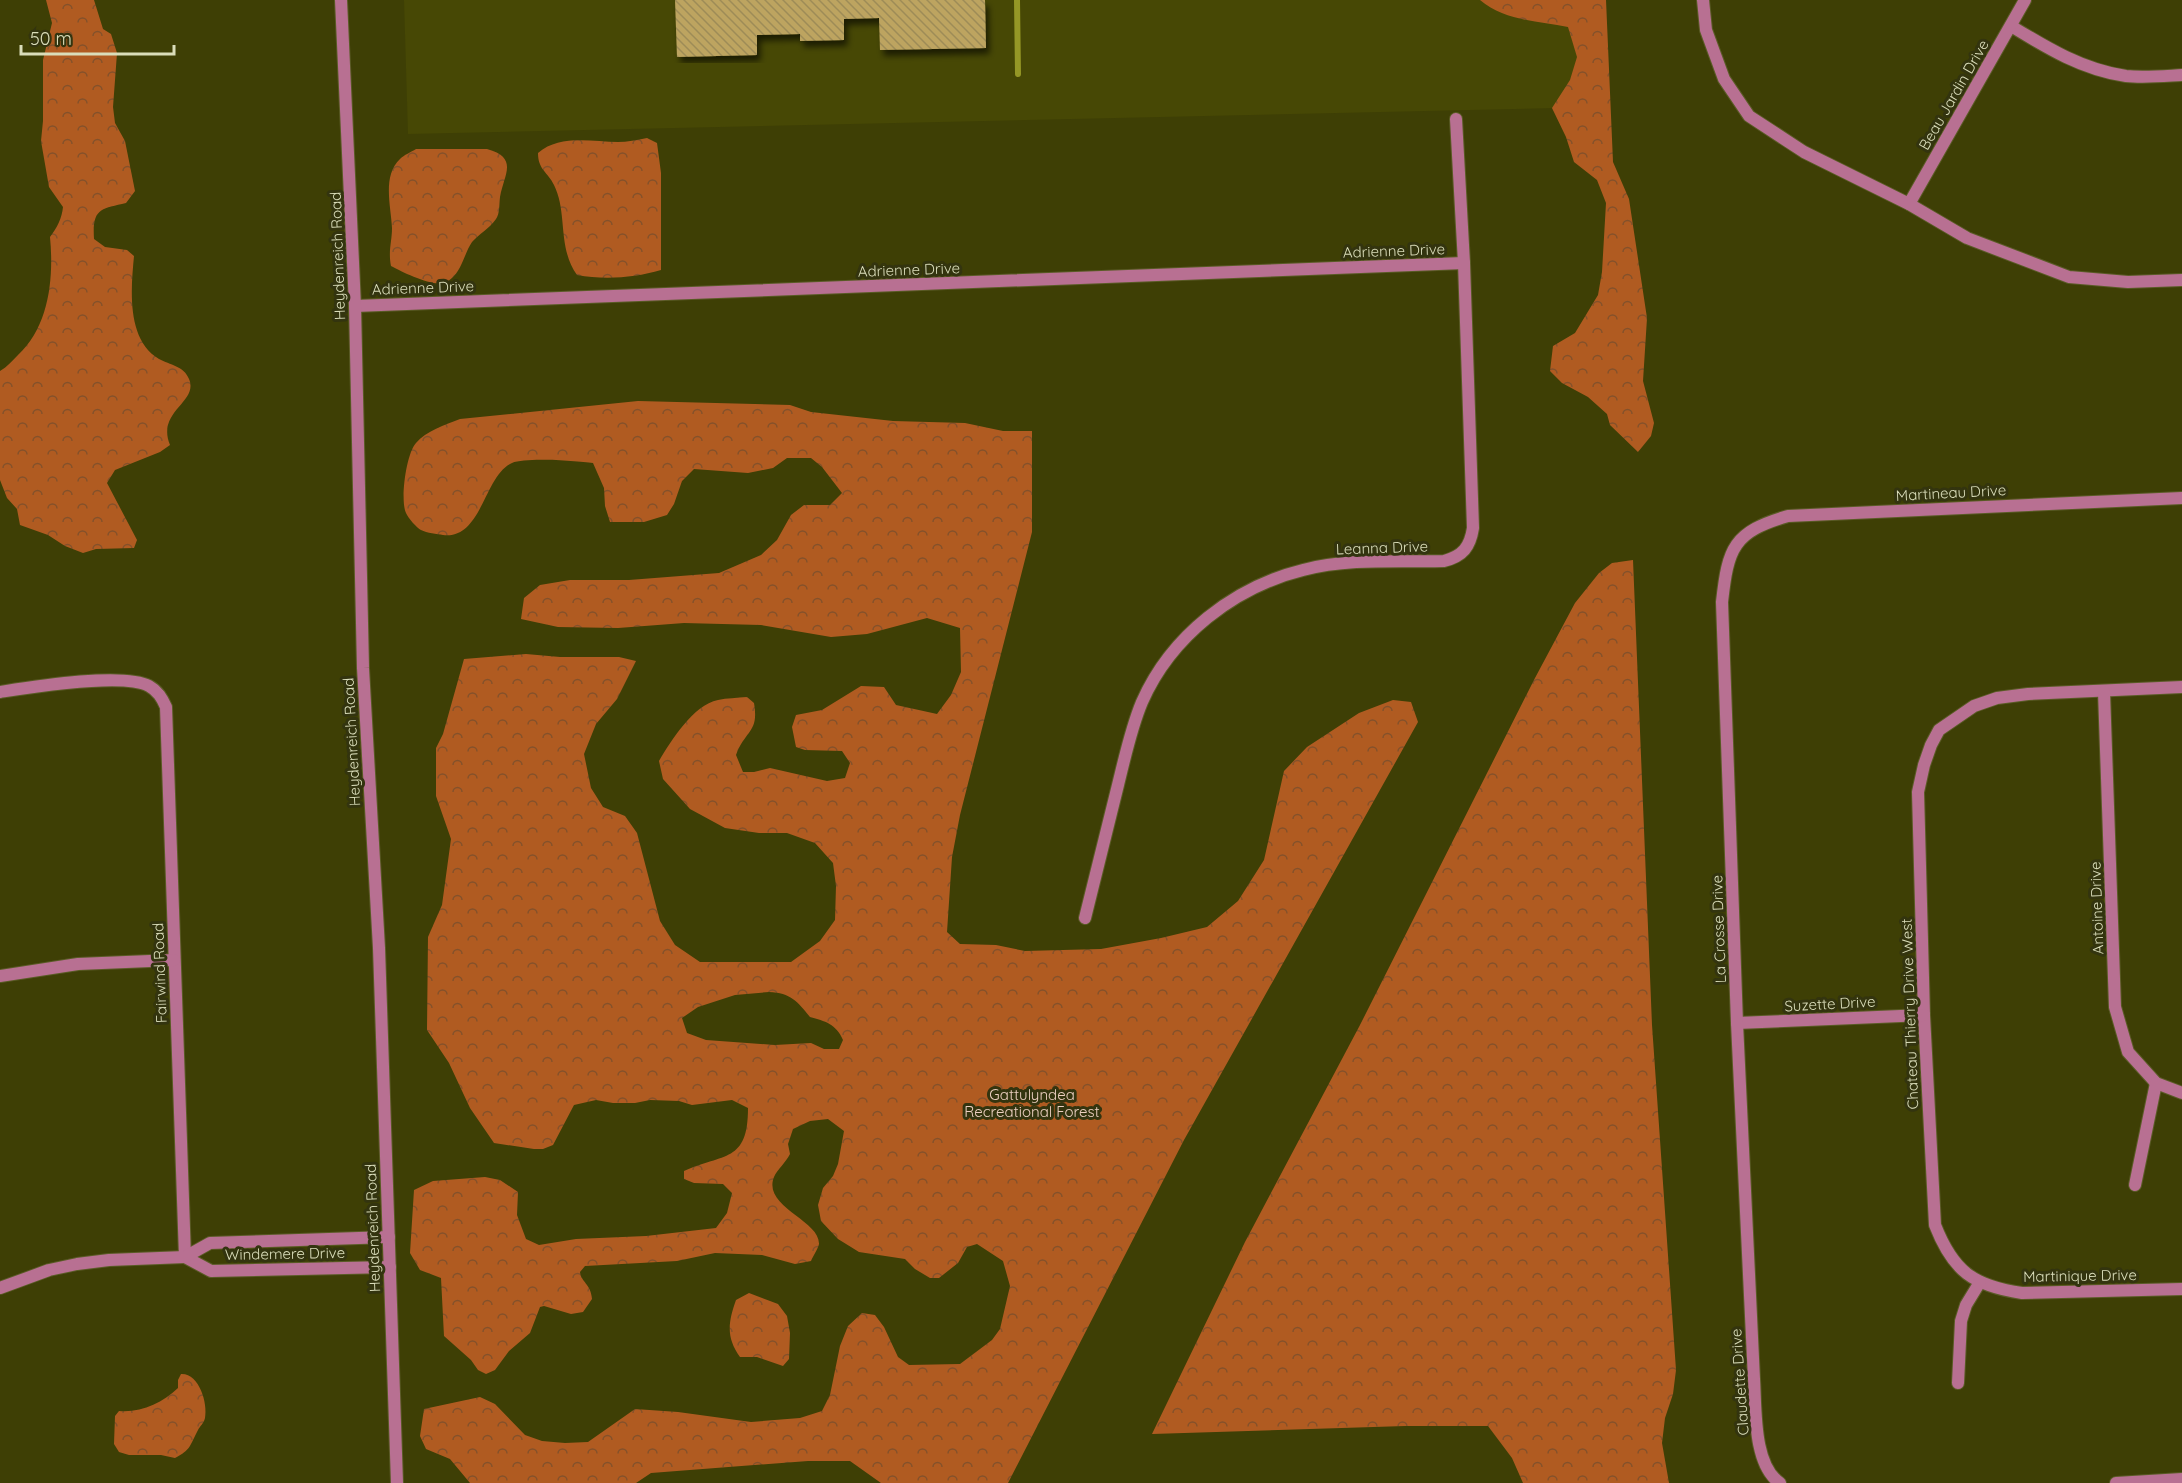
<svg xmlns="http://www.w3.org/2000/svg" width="2182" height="1483" viewBox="0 0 2182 1483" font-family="Quicksand,sans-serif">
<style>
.built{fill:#474805}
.forest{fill:url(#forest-crowns);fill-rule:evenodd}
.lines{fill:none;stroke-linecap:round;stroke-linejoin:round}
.stream{stroke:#959726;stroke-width:6}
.building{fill:url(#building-back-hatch);filter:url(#shadow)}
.minor-casing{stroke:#5a5b26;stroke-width:14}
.tertiary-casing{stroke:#5a5b26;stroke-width:14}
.minor{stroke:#b87092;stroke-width:12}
.tertiary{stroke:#b87092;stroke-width:12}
.labels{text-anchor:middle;stroke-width:6;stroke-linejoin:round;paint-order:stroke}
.street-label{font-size:15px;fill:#daddba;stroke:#33340f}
.park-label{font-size:15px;fill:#eccfc0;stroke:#33340f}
</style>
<defs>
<pattern id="forest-crowns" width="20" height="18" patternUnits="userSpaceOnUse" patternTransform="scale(1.5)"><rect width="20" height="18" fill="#b05b21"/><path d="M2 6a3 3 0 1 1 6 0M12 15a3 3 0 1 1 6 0" fill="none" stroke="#84512a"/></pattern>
<pattern id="building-back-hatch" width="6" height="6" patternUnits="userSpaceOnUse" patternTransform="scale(1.5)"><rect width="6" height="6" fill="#bda460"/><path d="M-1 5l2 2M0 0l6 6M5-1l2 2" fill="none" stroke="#9e8c56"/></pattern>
<filter id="shadow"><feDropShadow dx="3.5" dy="6" stdDeviation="3" flood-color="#0009"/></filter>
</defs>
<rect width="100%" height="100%" fill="#3e3f05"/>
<path class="built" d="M 404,0 L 1596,0 L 1600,107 L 408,134 Z"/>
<g class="forest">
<path d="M 46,0 L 94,0 L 103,29 L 111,34 L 117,53 L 113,107 L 115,123 L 125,141 L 135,191 L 126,203 C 101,209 92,208 94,239 L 105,247 L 127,250 L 134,256 C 131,288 126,340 159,359 C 170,365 184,366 189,379 C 199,402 156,411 170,445 L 160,452 L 115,470 L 107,483 L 137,540 L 134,548 L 96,549 L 83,553 L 65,546 L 48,535 L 20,525 L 17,509 L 7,498 L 0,480 L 0,371 C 7,367 12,361 18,355 C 49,326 54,279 50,237 C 57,228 62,218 63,207 L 49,187 L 41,141 L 43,121 L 43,60 L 52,23 Z"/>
<path d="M 1480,0 L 1606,0 L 1613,162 L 1629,199 L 1647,318 L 1643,381 L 1654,423 L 1651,436 L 1638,452 L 1610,425 L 1607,414 L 1588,397 L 1562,383 L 1550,371 L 1553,346 L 1575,333 L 1598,295 L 1602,272 L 1606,203 L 1597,180 L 1574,162 L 1566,137 L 1552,108 L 1570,80 L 1577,57 L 1568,27 C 1538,21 1505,21 1480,0 Z"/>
<path d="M 647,138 L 657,143 L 661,173 L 661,270 C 634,278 604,280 577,275 C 557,247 568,213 554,185 C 548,172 538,170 538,153 C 560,134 592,142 618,142 C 627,142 637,140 647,138 Z"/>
<path d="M 416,149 L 487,149 C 519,158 504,174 500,197 C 499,205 500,213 496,219 C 489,229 479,234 472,242 C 463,255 461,278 443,283 C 431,286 402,272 391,266 C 388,250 392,242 392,228 C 391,206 382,176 400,159 C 404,155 411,152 416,149 Z"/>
<path d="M 638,401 L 790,405 L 811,412 L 893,421 L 965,423 L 1003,431 L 1032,431 L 1032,532 L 960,815 L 952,857 L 947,932 L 960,944 L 996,945 L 1025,951 L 1101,949 L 1161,938 L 1207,927 L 1238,901 L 1264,860 L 1284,771 L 1307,747 L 1359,713 L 1393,700 L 1411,702 L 1418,722 L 1184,1140 L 1008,1483 L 881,1483 L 850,1461 L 808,1461 L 651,1473 L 636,1483 L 470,1483 L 450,1459 L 426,1449 L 420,1436 L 424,1409 L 480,1397 L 495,1404 L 525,1435 L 542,1441 L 565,1443 L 588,1442 L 635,1409 L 678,1412 L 751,1422 L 800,1418 L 822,1411 L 830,1395 L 840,1346 L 848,1326 L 862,1313 L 875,1315 L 884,1327 L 898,1357 L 909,1365 L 960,1364 L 992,1340 L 1000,1329 L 1010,1286 L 1003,1261 L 977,1244 L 967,1247 L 958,1263 L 939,1278 L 930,1278 L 915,1269 L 905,1259 L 859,1252 L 838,1239 L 821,1221 L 818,1205 L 823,1188 L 833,1176 L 838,1164 L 844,1131 L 828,1119 L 810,1121 L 793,1129 L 788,1144 L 790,1154 C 786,1162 777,1170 774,1177 C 762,1207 820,1220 819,1244 C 818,1249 813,1256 811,1261 L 795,1264 L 762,1255 L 715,1253 L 677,1261 L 585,1266 L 580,1272 C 581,1282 591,1284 592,1299 L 583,1312 L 571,1314 L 544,1306 L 540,1307 L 530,1333 L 509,1351 L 495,1370 L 486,1374 L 478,1370 L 471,1360 L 444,1336 L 441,1278 L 420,1270 L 410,1253 L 414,1190 L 433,1181 L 485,1177 L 500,1180 L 518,1192 L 517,1215 L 526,1239 L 539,1245 L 576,1239 L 646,1236 L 716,1228 L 727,1213 L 732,1193 L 723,1184 L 694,1183 L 684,1179 L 684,1171 C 724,1153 748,1163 748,1108 L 732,1100 L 692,1105 L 679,1101 L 650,1100 L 635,1103 L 613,1103 L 596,1100 L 574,1105 L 553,1145 L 543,1149 L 534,1149 L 494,1143 L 470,1108 L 449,1063 L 427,1030 L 428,937 L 442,905 L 451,839 L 436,796 L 436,748 L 443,734 L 464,659 L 526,654 L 560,657 L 619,657 L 636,661 L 617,699 L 596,724 L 584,754 L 591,788 L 603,807 L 625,816 L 637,833 L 660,921 L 675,945 L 700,962 L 791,962 L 820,941 L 835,920 L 836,886 L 833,863 L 815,843 L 787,833 L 759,833 L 725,828 L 690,809 L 663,779 L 659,761 C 671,741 693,705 718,700 C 727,698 737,698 747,697 L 754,703 C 759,733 746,729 736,755 L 743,772 L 754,772 L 770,768 L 827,781 L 845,778 L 850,763 L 842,751 L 805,750 L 796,747 L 792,727 L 796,715 L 822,710 L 861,686 L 884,687 L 896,705 L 937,714 L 951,695 L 961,672 L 960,628 L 927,618 L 867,634 L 831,637 L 761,625 L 684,623 L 618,628 L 558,627 L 521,619 L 524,598 L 540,585 L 570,580 L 629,580 L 719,573 L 761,555 L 777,540 L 791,515 L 804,505 L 830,505 L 842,493 L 822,467 L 811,458 L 787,458 L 773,468 L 748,473 L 694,469 L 682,481 L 674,504 L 667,515 L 644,522 L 610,522 L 605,506 L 604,488 L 593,463 C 577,461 526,457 512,463 C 484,475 482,540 443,535 C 437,534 427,533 421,530 C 417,528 408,518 406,513 C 400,501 406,454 416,443 C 426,431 445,425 460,419 ZM 769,992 C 791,993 797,1001 810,1017 C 825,1021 836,1024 843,1040 L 839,1049 L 824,1049 L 811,1043 L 775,1045 L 706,1040 L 687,1033 L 682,1018 L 698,1007 L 735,995 Z"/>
<path d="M 1633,560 L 1652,1025 L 1676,1370 L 1673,1394 L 1665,1418 L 1662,1443 L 1669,1483 L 1523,1483 L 1512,1458 L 1488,1426 L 1405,1426 L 1152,1434 L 1245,1242 L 1360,1025 L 1535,678 L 1575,603 L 1599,573 L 1612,563 Z"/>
<path d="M 749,1293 L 778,1304 L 787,1316 L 790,1333 L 789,1359 L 783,1366 L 757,1357 L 740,1357 C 726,1337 728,1323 736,1300 Z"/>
<path d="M 181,1374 C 199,1373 208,1403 205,1418 C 204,1423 200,1426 198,1430 C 190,1445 191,1450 175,1458 L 161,1455 L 129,1455 L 119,1452 L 114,1444 L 115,1416 L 119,1411 C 141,1413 162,1403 178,1388 L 178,1380 Z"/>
</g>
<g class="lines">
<path class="stream" d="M 1017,0 L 1018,74"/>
</g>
<path class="building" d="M 675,0 L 985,0 L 986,48 L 880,50 L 879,18 L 844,19 L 844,40 L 800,41 L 800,34 L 757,35 L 757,55 L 677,57 Z"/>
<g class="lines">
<g class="minor-casing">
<g id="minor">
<path d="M 1703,0 L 1706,30 L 1724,79 L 1749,116 L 1804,152 L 1909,204 L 1967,238 L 2069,277 L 2128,282 L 2182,280"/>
<path d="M 2011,26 C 2047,48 2083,70 2126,76 C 2144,78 2164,76 2182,75"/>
<path d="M 1909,204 L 2025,0"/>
<path d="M 355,306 L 1464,263"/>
<path d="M 2182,687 L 2028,694 L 1997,698 L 1974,706 L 1939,730 L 1931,745 L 1924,765 L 1918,792 L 1924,1015 L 1935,1225 C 1953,1271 1973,1286 2022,1293 L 2182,1289"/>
<path d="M 0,692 C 32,687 123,672 149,686 C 158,691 162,698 166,707 L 185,1257"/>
<path d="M 2104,692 L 2115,1007 L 2128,1052 L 2156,1083 L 2182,1093"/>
<path d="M 1085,918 C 1096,874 1107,829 1118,785 C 1125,757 1131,728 1142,702 C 1171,636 1234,587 1303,570 C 1348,558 1398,562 1444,561 C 1463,556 1470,547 1473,528 L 1464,263 L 1456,119"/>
<path d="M 0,976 L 78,964 L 174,960"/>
<path d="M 1737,1023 L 1924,1015"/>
<path d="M 2135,1185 L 2156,1083"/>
<path d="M 185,1257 L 211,1271 L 390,1267"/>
<path d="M 0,1288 L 49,1270 L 77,1264 L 109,1260 L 185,1257 L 210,1243 L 389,1237"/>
<path d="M 1958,1383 L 1961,1321 L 1966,1305 L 1980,1282"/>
<path d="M 1780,1483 C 1753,1465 1756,1409 1754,1379 L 1737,1023 L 1722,602 C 1728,548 1733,532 1788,516 L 2182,498"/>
<path d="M 2116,1483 L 2182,1479"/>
</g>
</g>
<g class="tertiary-casing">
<path id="tertiary" d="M 341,0 L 355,306 L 363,668 L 379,948 L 397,1483"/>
</g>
<use href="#minor" class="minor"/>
<use href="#tertiary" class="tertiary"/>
</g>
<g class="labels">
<g class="street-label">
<text transform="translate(1954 95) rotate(-60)" y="5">Beau Jardin Drive</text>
<text transform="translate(1394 251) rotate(-2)" y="5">Adrienne Drive</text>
<text transform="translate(338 256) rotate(-92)" y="5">Heydenreich Road</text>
<text transform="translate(909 270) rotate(-2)" y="5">Adrienne Drive</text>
<text transform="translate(423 288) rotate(-2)" y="5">Adrienne Drive</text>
<text transform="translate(1951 493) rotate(-3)" y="5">Martineau Drive</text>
<text transform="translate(1382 548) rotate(-2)" y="5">Leanna Drive</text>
<text transform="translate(352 742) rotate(-93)" y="5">Heydenreich Road</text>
<text transform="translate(2097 908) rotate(-92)" y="5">Antoine Drive</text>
<text transform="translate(1719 929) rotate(-92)" y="5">La Crosse Drive</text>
<text transform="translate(160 973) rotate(-92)" y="5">Fairwind Road</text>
<text transform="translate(1830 1004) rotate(-3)" y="5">Suzette Drive</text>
<text transform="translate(1910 1014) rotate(-92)" y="5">Chateau Thierry Drive West</text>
<text transform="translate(373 1228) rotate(-92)" y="5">Heydenreich Road</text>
<text transform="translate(285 1254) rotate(-1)" y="5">Windemere Drive</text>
<text transform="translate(2080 1276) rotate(-1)" y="5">Martinique Drive</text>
<text transform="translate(1740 1382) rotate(-94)" y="5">Claudette Drive</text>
</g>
<g class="park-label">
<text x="1032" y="1100">Gattulyndea<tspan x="1032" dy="17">Recreational Forest</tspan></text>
</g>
</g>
<path d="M21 45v9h153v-9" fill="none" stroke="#daddba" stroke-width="3"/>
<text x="30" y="45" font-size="18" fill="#daddba" stroke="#33340f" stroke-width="4.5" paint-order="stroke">50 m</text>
</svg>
